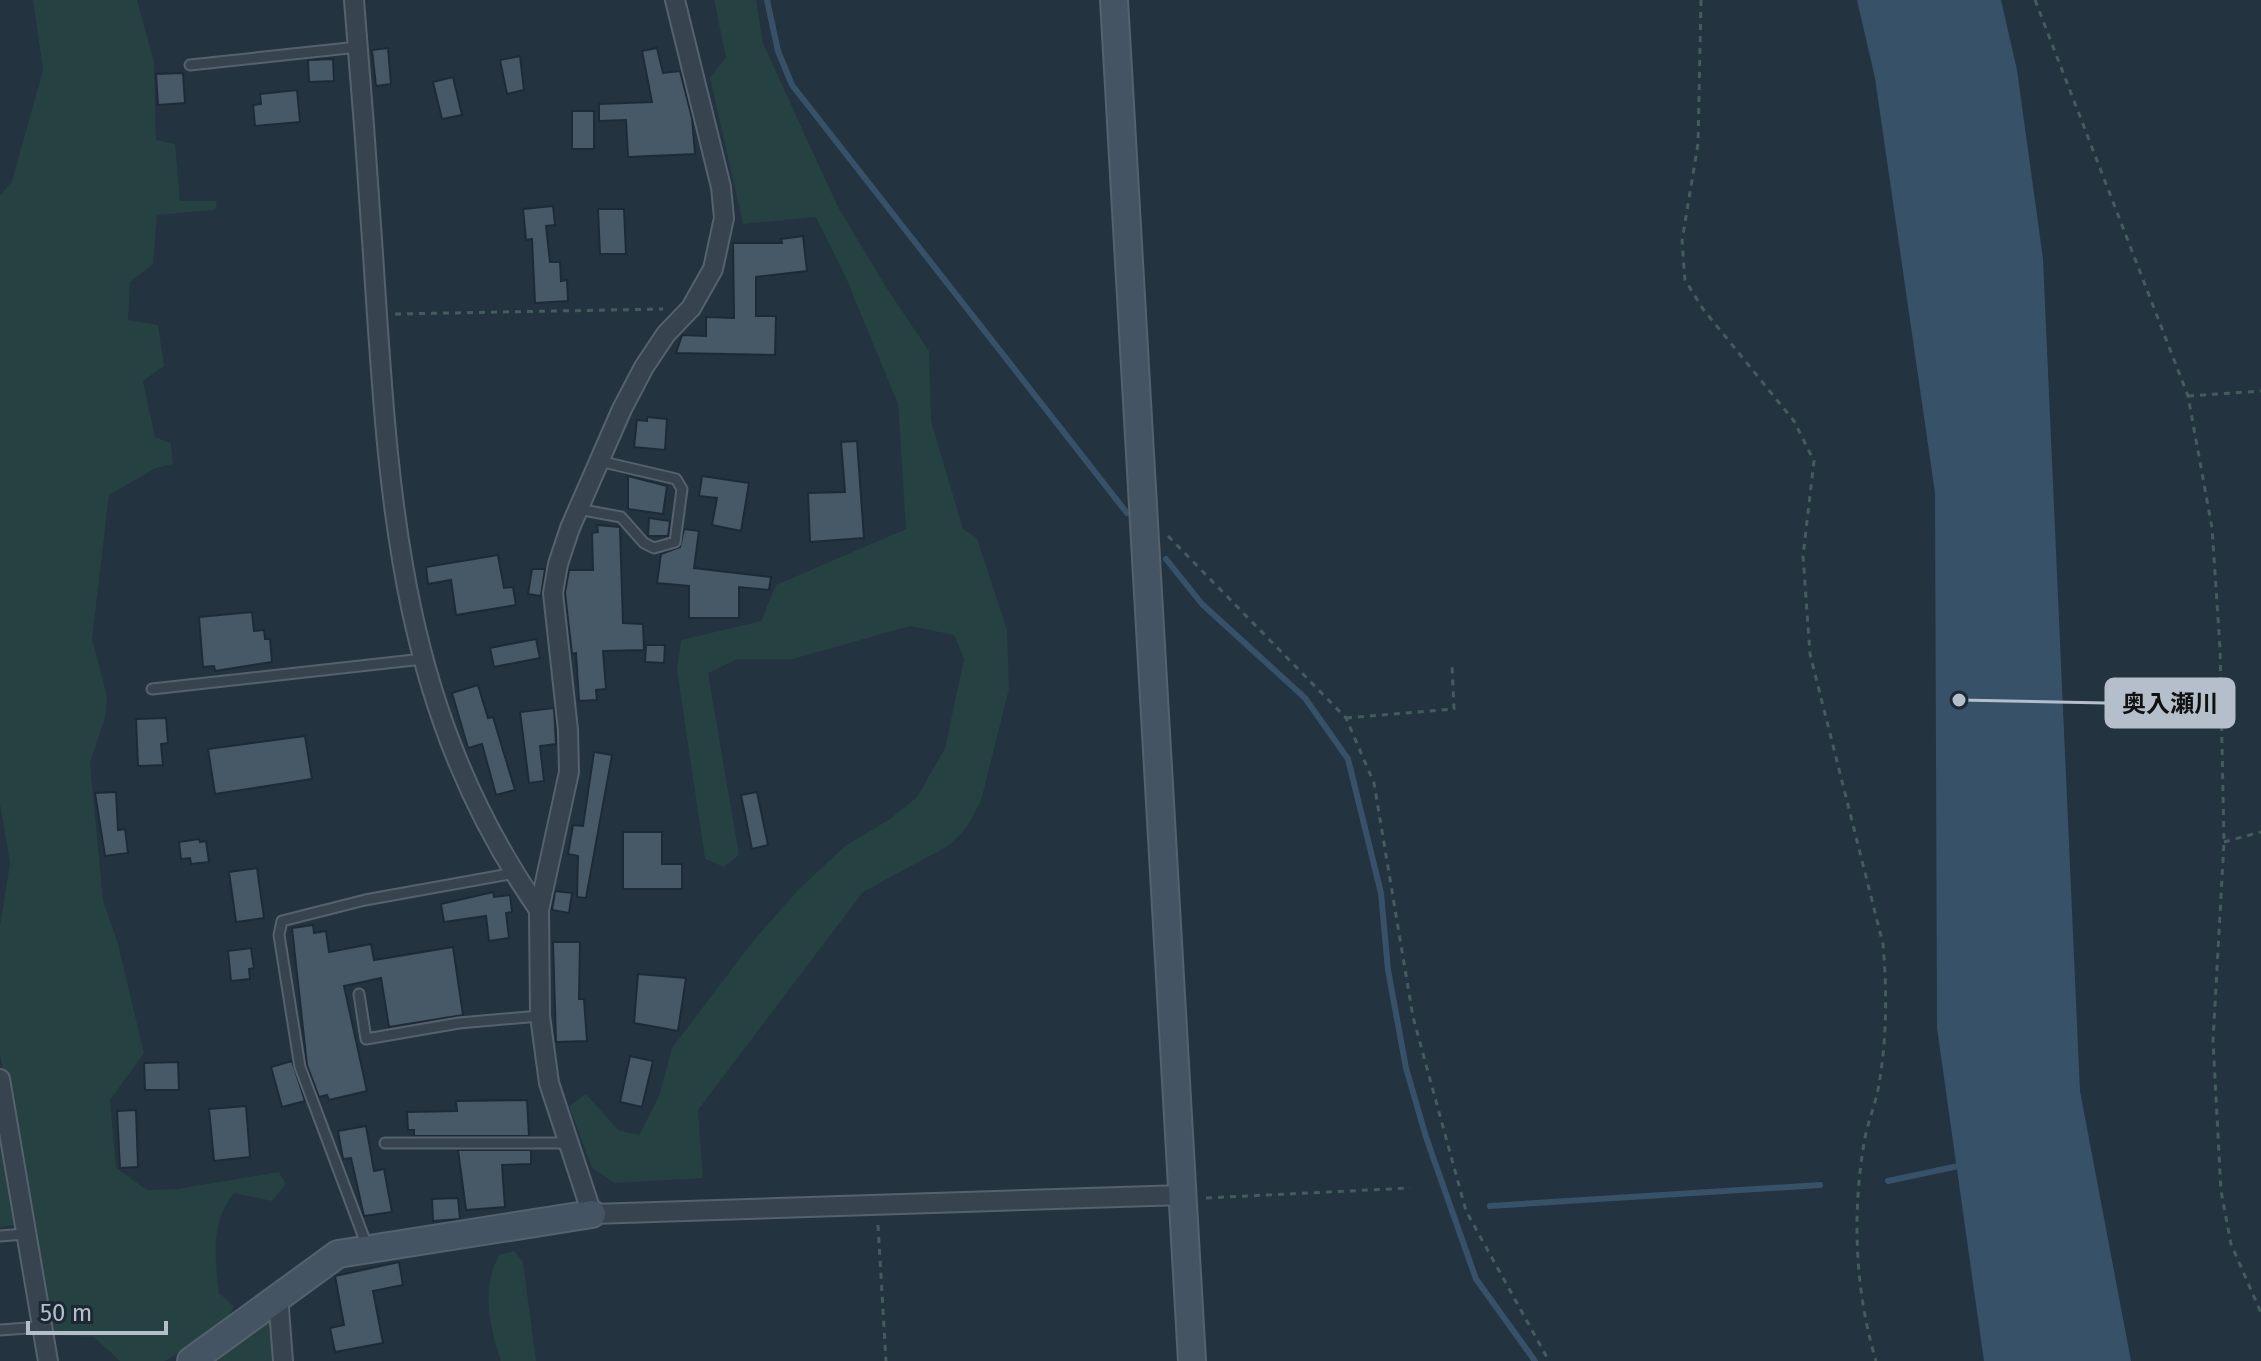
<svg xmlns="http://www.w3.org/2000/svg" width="2261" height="1361" viewBox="0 0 2261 1361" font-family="'Fira Sans','Noto Sans JP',sans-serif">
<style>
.green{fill:#254141}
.water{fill:#365168}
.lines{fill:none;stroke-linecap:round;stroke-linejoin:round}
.stream{stroke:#365168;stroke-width:6}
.building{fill:#475966;stroke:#1e2b37;stroke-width:2}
.lane-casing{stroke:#55626e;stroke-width:13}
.street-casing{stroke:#55626e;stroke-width:22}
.secondary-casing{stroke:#55626e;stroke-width:30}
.path{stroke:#435d5d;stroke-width:3;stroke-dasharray:6 6;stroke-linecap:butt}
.lane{stroke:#374450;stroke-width:9}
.street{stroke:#374450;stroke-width:18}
.secondary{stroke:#455463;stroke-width:26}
.leader{fill:none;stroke:#b4bfcb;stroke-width:3}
.callout-dot{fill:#b4bfcb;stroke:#1c2935;stroke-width:3}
.callout{fill:#b4bfcb;stroke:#b4bfcb;stroke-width:3}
.callout-label{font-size:24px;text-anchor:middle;font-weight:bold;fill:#111}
</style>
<rect width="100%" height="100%" fill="#233340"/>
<g class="green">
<path d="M 33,0 L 137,0 L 154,62 L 156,140 L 175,144 L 180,201 L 217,201 L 215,210 L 157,215 L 153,264 L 130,282 L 128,320 L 158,325 L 164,366 L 143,381 L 155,437 L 171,443 L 173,464 L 156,468 L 109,495 L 92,639 L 107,696 L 105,718 L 90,763 L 103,900 L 118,944 L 144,1053 L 110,1100 L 116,1168 L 147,1190 L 177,1189 L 279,1172 L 286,1184 L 272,1201 L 234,1193 C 210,1222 215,1258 219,1293 L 234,1306 L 224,1326 L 165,1361 L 120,1361 L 94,1337 L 47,1335 L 0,1054 L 0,926 L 10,863 L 0,804 L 0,196 L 12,181 L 43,70 Z"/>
<path d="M 714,0 L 756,0 L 763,43 L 837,205 L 886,287 L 929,351 L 931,421 L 963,529 L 977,538 L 1007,630 L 1009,689 L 981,801 L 967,827 L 950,845 L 863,892 L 698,1110 L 703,1178 L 615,1183 L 592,1168 L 569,1106 L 586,1094 L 618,1130 L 639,1135 L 659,1096 L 672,1048 L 753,941 L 798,890 L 845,846 L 890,819 L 917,797 L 945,748 L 964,659 L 954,635 L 910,626 L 793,659 L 738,659 L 708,673 L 739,855 L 724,867 L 705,859 L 677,670 L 681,640 L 761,621 L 776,585 L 906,529 L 898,404 L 846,278 L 816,217 L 743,224 L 710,78 L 726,57 Z"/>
<path d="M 0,1129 L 14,1225 L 0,1227 Z"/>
<path d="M 514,1251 L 523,1262 L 536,1361 L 501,1361 C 489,1325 481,1289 499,1255 Z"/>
<path d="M 273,1319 L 275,1361 L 217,1361 L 260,1322 Z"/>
</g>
<path class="water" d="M 1857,0 L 2001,0 L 2017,70 L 2043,259 L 2080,1091 L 2131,1361 L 1984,1361 L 1937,1028 L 1935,493 L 1875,78 Z"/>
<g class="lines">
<g class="stream">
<path d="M 767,0 L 778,51 L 792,85 L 1127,513"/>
<path d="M 1166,559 L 1202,604 L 1305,698 L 1348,759 L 1381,893 L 1388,970 L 1406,1068 L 1426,1137 L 1476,1279 L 1535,1361"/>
<path d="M 1888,1181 L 1963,1165"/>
<path d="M 1490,1206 L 1820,1185"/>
</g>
</g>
<g class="building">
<path d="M 388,48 L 391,84 L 376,86 L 372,50 Z"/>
<path d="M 657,48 L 663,73 L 680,71 L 692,118 L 695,154 L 628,157 L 626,120 L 599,121 L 599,104 L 652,102 L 642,51 Z"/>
<path d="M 520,56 L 524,90 L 507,94 L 500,60 Z"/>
<path d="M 333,59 L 334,81 L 309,82 L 308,60 Z"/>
<path d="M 183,73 L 185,103 L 158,105 L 156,74 Z"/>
<path d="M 453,77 L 462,115 L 442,119 L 433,82 Z"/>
<path d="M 297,90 L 300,122 L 255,126 L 253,105 L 261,104 L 260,94 Z"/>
<rect x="572" y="111" width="22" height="38"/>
<path d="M 553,206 L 555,225 L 546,226 L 550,262 L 560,262 L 561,281 L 567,280 L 568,301 L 535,303 L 532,239 L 526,240 L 523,209 Z"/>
<path d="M 598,209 L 624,209 L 626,254 L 600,254 Z"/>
<path d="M 803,236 L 807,271 L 756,277 L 756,316 L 776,316 L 775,355 L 676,353 L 682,335 L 706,336 L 706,317 L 734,318 L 733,243 L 782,243 L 781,239 Z"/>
<path d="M 647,417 L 667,419 L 665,450 L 634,447 L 637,420 L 647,421 Z"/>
<path d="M 857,441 L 864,538 L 810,542 L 808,493 L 845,492 L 841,442 Z"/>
<path d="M 628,476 L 667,486 L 663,514 L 628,509 Z"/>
<path d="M 702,476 L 749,483 L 741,531 L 712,525 L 717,498 L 699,496 Z"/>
<path d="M 649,518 L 670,521 L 668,536 L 648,536 Z"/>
<path d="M 597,525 L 620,527 L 623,623 L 643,624 L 644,650 L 603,651 L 606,689 L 596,690 L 597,700 L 579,701 L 576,653 L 572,654 L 565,593 L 569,570 L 593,570 L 592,533 L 598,532 Z"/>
<path d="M 684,529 L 699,531 L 694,568 L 771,577 L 769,590 L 739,587 L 739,618 L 689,618 L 689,586 L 657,583 L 661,554 L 680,547 Z"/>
<path d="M 498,555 L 504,588 L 513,587 L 516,605 L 456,615 L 451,580 L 428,584 L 426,567 Z"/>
<path d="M 532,569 L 545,569 L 541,596 L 528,594 Z"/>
<path d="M 252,612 L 254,631 L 264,630 L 265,639 L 270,639 L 272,662 L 215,671 L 214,666 L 203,667 L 199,617 Z"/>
<path d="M 536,639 L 540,658 L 494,667 L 490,648 Z"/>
<path d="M 646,645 L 665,645 L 664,663 L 645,662 Z"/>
<path d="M 478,685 L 488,718 L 493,717 L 515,790 L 496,795 L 482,744 L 468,748 L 452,693 Z"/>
<path d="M 554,708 L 556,744 L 540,746 L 544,781 L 529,783 L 520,712 Z"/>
<path d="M 166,718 L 168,743 L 161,744 L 163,765 L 138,766 L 136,719 Z"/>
<path d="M 305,736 L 312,779 L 215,794 L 208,749 Z"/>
<path d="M 594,752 L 612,755 L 586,898 L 577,897 L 578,856 L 568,854 L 573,825 L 583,826 Z"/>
<path d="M 116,792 L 118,830 L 125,829 L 128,853 L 105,856 L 95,793 Z"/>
<path d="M 757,792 L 768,845 L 752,849 L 741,795 Z"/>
<path d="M 623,832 L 662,832 L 662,864 L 682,864 L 682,889 L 623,889 Z"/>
<path d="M 199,839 L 200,842 L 206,841 L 209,862 L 191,864 L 190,858 L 181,859 L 179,842 Z"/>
<path d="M 257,868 L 264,918 L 236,922 L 229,872 Z"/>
<path d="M 555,891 L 572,893 L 569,913 L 552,910 Z"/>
<path d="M 493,892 L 494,897 L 510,895 L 512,912 L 506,913 L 509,938 L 489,941 L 486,916 L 444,922 L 441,904 Z"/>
<path d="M 313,925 L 314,933 L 326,931 L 329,952 L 371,944 L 374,960 L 453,947 L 463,1015 L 389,1027 L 381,978 L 344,986 L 367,1091 L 329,1100 L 327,1095 L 319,1097 L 307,1065 L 292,928 Z"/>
<path d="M 553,942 L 580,942 L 579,999 L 584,999 L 587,1041 L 556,1042 Z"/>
<path d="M 251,948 L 254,968 L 249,969 L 250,979 L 231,981 L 228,951 Z"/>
<path d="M 638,974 L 686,978 L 678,1031 L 634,1023 Z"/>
<path d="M 630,1056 L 653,1061 L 642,1107 L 620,1102 Z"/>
<path d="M 292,1061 L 305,1101 L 282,1107 L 271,1067 Z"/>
<path d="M 178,1062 L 179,1090 L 145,1090 L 144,1063 Z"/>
<path d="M 527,1100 L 529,1136 L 414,1136 L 414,1130 L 408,1130 L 407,1112 L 457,1111 L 456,1101 Z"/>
<path d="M 246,1106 L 250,1157 L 214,1161 L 209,1109 Z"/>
<path d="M 136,1110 L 138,1167 L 120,1168 L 117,1111 Z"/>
<path d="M 366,1126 L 374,1171 L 384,1169 L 392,1212 L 364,1216 L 351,1158 L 343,1159 L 338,1131 Z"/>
<path d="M 458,1150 L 531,1150 L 531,1164 L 502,1165 L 505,1207 L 466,1210 Z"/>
<path d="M 458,1198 L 460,1219 L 433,1221 L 432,1199 Z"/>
<path d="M 399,1262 L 403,1285 L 373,1291 L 383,1343 L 335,1352 L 330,1328 L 344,1325 L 335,1276 Z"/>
</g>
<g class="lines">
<g class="lane-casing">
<g id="lane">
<path d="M 190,65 L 358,47"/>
<path d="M 578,509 L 621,517 L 644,543 L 654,548 L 675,542 L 682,489 L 676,479 L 599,461"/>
<path d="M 152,689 L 423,659"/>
<path d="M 359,994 L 366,1039 L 459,1023 L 540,1016"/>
<path d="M 385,1143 L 568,1143"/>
<path d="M 0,1236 L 24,1234"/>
<path d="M 367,1246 L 300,1067 L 279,935 L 282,921 L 365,900 L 515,873"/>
<path d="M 0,1330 L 41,1327"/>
</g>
</g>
<g class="street-casing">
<g id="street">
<path d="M 354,0 C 362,95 369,190 375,285 C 390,514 403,714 539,910"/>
<path d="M 675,0 L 721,187 L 724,218 L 713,269 L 691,308 L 666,334 L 644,367 L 622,409 L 570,528 L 558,564 L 553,593 L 568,730 L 569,772 L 539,910 L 540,1016 L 549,1083 L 592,1214 L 1183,1195"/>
<path d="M 0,1079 L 48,1361"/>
<path d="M 278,1296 L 283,1361"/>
</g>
</g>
<g class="secondary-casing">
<g id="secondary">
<path d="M 1114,0 L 1192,1361"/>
<path d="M 191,1361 L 338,1254 L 592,1214"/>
</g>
</g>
<g class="path">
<path d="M 1701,0 L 1698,144 L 1682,241 L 1685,280 L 1703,309 L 1794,421 L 1814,461 L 1803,556 L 1810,654 L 1883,944 C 1887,990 1887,1038 1879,1084 C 1876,1104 1867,1123 1864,1143 C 1852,1215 1855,1291 1876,1361"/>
<path d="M 2035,0 L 2188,396 L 2212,528 L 2220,648 L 2224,842 L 2213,1041 L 2221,1191 L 2231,1244 L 2261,1313"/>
<path d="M 395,314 L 663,309"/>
<path d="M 2188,396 L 2261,391"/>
<path d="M 1168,536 L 1346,718 L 1374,783 L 1413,1017 L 1466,1211 L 1549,1361"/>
<path d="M 1346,718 L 1454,709 L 1452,665"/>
<path d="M 2224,842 L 2261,832"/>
<path d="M 1206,1198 L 1410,1188"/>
<path d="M 878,1225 L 886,1361"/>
</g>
<use href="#lane" class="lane"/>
<use href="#street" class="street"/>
<use href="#secondary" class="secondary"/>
</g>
<path class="leader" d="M1959 700L2106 703"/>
<circle class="callout-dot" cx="1959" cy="700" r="8"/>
<rect class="callout" x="2106" y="679" width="128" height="48" rx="8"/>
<g class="callout-label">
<text x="2170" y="712">奥入瀬川</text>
</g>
<path d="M28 1321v12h138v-12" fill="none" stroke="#b4bfcb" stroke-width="4"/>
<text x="40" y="1321" font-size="24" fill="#b4bfcb" stroke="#1c2935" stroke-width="6" paint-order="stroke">50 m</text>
</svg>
